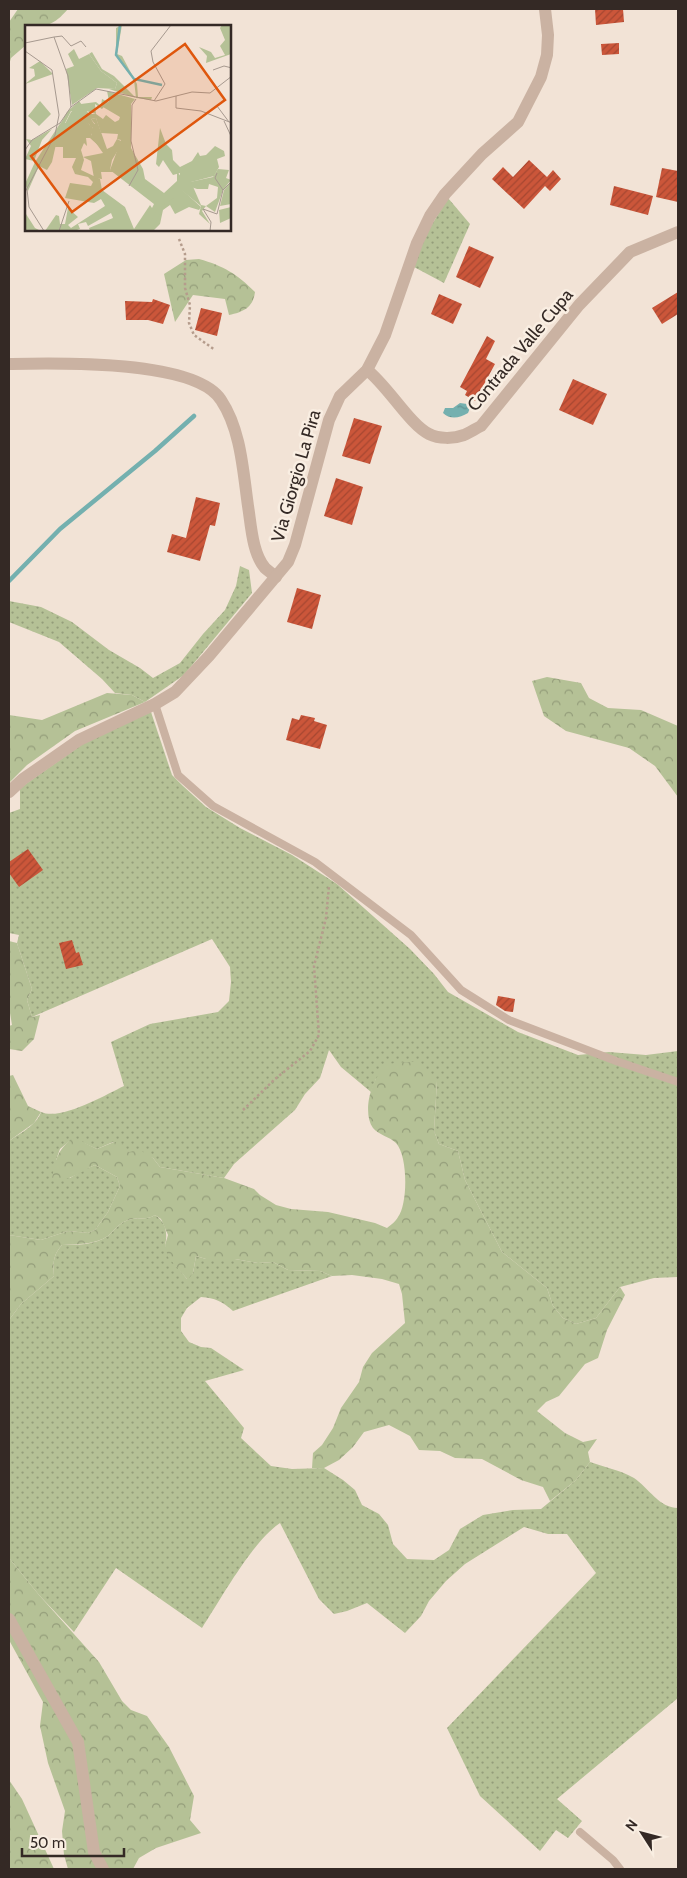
<svg xmlns="http://www.w3.org/2000/svg" width="687" height="1878" viewBox="0 0 687 1878" font-family="Cabin,sans-serif">
<style>
.grass{fill:url(#grass-dots)}
.forest{fill:url(#forest-crowns)}
.water{fill:url(#water-ripples)}
.lines{fill:none;stroke-linecap:round;stroke-linejoin:round}
.stream{stroke:#74b0af;stroke-width:4.5}
.building{fill:url(#building-hatch)}
.path{stroke:#b59c8c;stroke-width:2.5;stroke-dasharray:2.5 2.5;stroke-linecap:butt}
.service{stroke:#cab2a2;stroke-width:8}
.minor{stroke:#cab2a2;stroke-width:12}
.tertiary{stroke:#cab2a2;stroke-width:12}
.labels{text-anchor:middle;stroke-width:5;stroke-linejoin:round;paint-order:stroke}
.street-label{font-size:18px;fill:#342925;stroke:#f9eee2}
.inset-river{fill:none;stroke:#74b0af;stroke-width:2.5}
.inset-road{fill:none;stroke:#a6998f;stroke-width:1}
.view{fill:#df570d;fill-opacity:0.15;stroke:#df570d;stroke-width:2.5}
.inset-edge{fill:none;stroke:#342925;stroke-width:2.5}
</style>
<defs>
<pattern id="grass-dots" width="8" height="8" patternUnits="userSpaceOnUse" patternTransform="scale(1.25)"><rect width="8" height="8" fill="#b5c196"/><path d="M2 2h.1M6 6h.1" fill="none" stroke="#949d7a" stroke-width="1.8" stroke-linecap="round"/></pattern>
<pattern id="forest-crowns" width="20" height="18" patternUnits="userSpaceOnUse" patternTransform="scale(1.25)"><rect width="20" height="18" fill="#b5c196"/><path d="M2 6a3 3 0 1 1 6 0M12 15a3 3 0 1 1 6 0" fill="none" stroke="#949d7a"/></pattern>
<pattern id="water-ripples" width="26" height="14" patternUnits="userSpaceOnUse" patternTransform="scale(1.25)"><rect width="26" height="14" fill="#74b0af"/><path d="M2 4q2-2 4 0t4 0M15 11q2-2 4 0t4 0" fill="none" stroke="#608f8e"/></pattern>
<pattern id="building-hatch" width="6" height="6" patternUnits="userSpaceOnUse" patternTransform="scale(1.25)"><rect width="6" height="6" fill="#cb563a"/><path d="M-1 1l2-2M0 6l6-6M5 7l2-2" fill="none" stroke="#a64731"/></pattern>
</defs>
<rect width="100%" height="100%" fill="#f2e3d6"/>
<g class="grass">
<path d="M 448,198 L 470,224 L 444,283 L 414,267 L 423,239 Z"/>
<path d="M 240,566 L 249,570 L 252,593 L 184,675 L 145,702 L 132,695 L 115,693 L 102,679 L 59,642 L 9,622 L 9,601 L 41,607 L 72,622 L 109,650 L 140,668 L 153,678 L 180,663 L 203,634 L 225,610 L 236,586 Z"/>
<path d="M 151,712 L 172,775 L 183,786 L 206,807 L 240,828 L 292,855 L 337,884 L 410,949 L 434,974 L 448,992 L 518,1032 L 578,1055 L 609,1052 L 646,1055 L 678,1051 L 678,1277 L 654,1278 L 620,1287 L 596,1318 L 576,1324 L 563,1318 L 553,1306 L 547,1288 L 502,1252 L 465,1180 L 458,1151 L 439,1144 L 434,1131 L 437,1081 L 376,1079 L 371,1092 L 341,1067 L 329,1050 L 320,1078 L 305,1094 L 295,1110 L 234,1164 L 224,1178 L 160,1167 L 153,1158 L 129,1152 L 113,1142 L 97,1149 L 73,1138 L 60,1149 L 56,1160 L 70,1178 L 83,1170 L 95,1165 L 117,1177 L 120,1186 L 108,1212 L 95,1230 L 88,1233 L 68,1231 L 41,1240 L 9,1235 L 9,1141 C 19,1134 37,1125 41,1112 C 61,1121 105,1095 124,1086 L 111,1042 L 150,1024 L 218,1012 L 229,1001 L 231,982 L 230,967 L 212,939 L 32,1017 L 27,1000 L 32,989 L 17,943 L 19,935 L 9,933 L 9,813 L 20,809 L 20,788 L 87,741 Z"/>
<path d="M 155,1215 C 166,1222 168,1234 165,1245 L 175,1264 L 187,1279 L 193,1273 L 196,1256 L 206,1259 L 235,1259 L 258,1263 L 273,1262 L 288,1270 L 320,1271 L 332,1276 L 233,1311 C 222,1301 215,1298 201,1297 L 187,1308 L 181,1318 L 181,1331 L 189,1342 L 201,1347 L 211,1348 L 244,1370 L 205,1381 L 244,1428 L 241,1438 L 271,1466 L 292,1469 L 324,1468 L 343,1480 L 355,1490 L 362,1505 L 379,1514 L 388,1525 L 393,1544 L 407,1559 L 434,1560 L 449,1550 L 460,1529 L 483,1515 L 513,1510 L 541,1509 L 575,1481 L 590,1462 C 604,1467 620,1470 634,1478 C 649,1488 659,1508 678,1508 L 678,1698 L 557,1799 L 582,1821 L 568,1838 L 556,1830 L 540,1851 L 480,1796 L 447,1728 L 596,1573 L 567,1534 L 548,1534 L 524,1527 L 465,1564 L 446,1581 L 429,1601 L 421,1616 L 405,1633 L 367,1603 L 347,1611 L 334,1614 L 319,1599 L 280,1523 C 252,1542 221,1599 202,1628 L 116,1568 L 74,1632 L 39,1595 L 9,1558 L 9,1320 L 21,1304 L 54,1276 C 53,1263 53,1255 62,1245 C 78,1245 94,1245 108,1236 C 114,1231 118,1224 126,1221 C 136,1216 147,1221 155,1215 Z"/>
</g>
<g class="forest">
<path d="M 18,9 L 68,9 C 53,26 48,26 26,26 L 26,45 L 11,58 L 9,65 L 9,22 Z"/>
<path d="M 199,259 C 224,266 237,274 255,292 C 253,308 243,312 229,315 L 225,299 L 193,295 L 175,322 L 164,274 L 186,260 Z"/>
<path d="M 547,677 L 581,683 L 589,698 L 608,708 L 641,710 L 678,726 L 678,797 L 655,766 L 629,748 L 566,731 L 544,716 L 532,681 Z"/>
<path d="M 107,693 L 132,695 L 145,702 L 75,731 L 27,765 L 9,783 L 9,715 L 42,720 Z"/>
<path d="M 9,941 L 17,943 L 32,989 L 27,1000 L 32,1017 L 40,1015 L 34,1039 L 22,1051 L 9,1049 L 9,1026 L 12,1025 L 9,1007 Z"/>
<path d="M 407,1062 L 419,1062 L 437,1081 L 434,1131 L 439,1144 L 458,1151 L 465,1180 L 502,1252 L 547,1288 L 553,1306 L 563,1318 L 576,1324 L 596,1318 L 620,1287 L 625,1295 L 607,1330 L 598,1358 L 585,1364 L 559,1396 L 546,1402 L 537,1411 L 565,1433 L 583,1442 L 597,1439 L 588,1452 L 590,1462 L 575,1481 L 550,1501 L 543,1487 L 521,1480 L 482,1459 L 455,1458 L 440,1451 L 419,1450 L 410,1436 L 389,1425 L 364,1432 L 353,1447 L 339,1460 L 324,1468 L 312,1468 L 313,1453 L 322,1445 L 333,1428 L 341,1408 L 359,1382 L 363,1367 L 372,1353 L 405,1323 L 402,1294 L 399,1284 L 382,1279 L 352,1275 L 332,1276 L 320,1271 L 288,1270 L 273,1262 L 258,1263 L 235,1259 L 206,1259 L 196,1256 L 193,1273 L 188,1280 L 168,1257 L 165,1245 L 168,1235 L 161,1219 L 155,1215 C 147,1221 136,1216 126,1221 C 118,1224 114,1231 108,1236 C 94,1245 78,1244 62,1245 C 53,1255 53,1263 54,1276 L 21,1304 L 9,1320 L 9,1235 L 41,1240 L 68,1231 L 88,1233 L 95,1230 L 108,1212 L 120,1186 L 117,1177 L 95,1165 C 81,1171 68,1183 52,1179 C 56,1158 56,1153 73,1137 L 97,1149 L 114,1142 L 121,1142 L 129,1152 L 140,1150 L 153,1158 L 160,1167 L 224,1178 L 254,1189 L 260,1195 L 276,1205 L 291,1209 L 328,1212 L 375,1223 L 387,1228 C 391,1225 396,1221 398,1217 C 408,1204 408,1156 396,1143 C 390,1137 379,1135 373,1128 C 362,1113 371,1079 385,1067 C 391,1062 399,1063 407,1062 Z"/>
<path d="M 13,1075 L 28,1106 L 41,1112 L 34,1123 L 9,1141 L 9,1076 Z"/>
<path d="M 9,1558 L 39,1595 L 99,1662 L 122,1701 L 131,1710 L 147,1716 L 169,1747 L 194,1796 L 190,1820 L 201,1833 L 156,1848 L 139,1858 L 133,1869 L 68,1869 L 64,1855 L 62,1831 L 65,1811 L 48,1763 L 40,1726 L 43,1702 L 9,1640 Z"/>
<path d="M 9,1780 L 22,1799 L 54,1869 L 9,1869 Z"/>
</g>
<path class="water" d="M 460,403 L 467,404 L 470,408 L 468,413 C 460,418 450,420 443,413 L 445,408 L 453,408 Z"/>
<g class="lines">
<path class="stream" d="M 9,581 L 60,529 L 155,451 L 194,416"/>
</g>
<g class="building">
<path d="M 595,9 L 623,9 L 624,22 L 596,25 Z"/>
<path d="M 619,43 L 619,54 L 602,55 L 601,44 Z"/>
<path d="M 529,160 L 547,177 L 553,170 L 561,179 L 550,191 L 545,186 L 524,209 L 492,179 L 503,167 L 513,177 Z"/>
<path d="M 662,168 L 678,171 L 678,202 L 656,197 Z"/>
<path d="M 614,186 L 653,196 L 648,215 L 610,205 Z"/>
<path d="M 469,246 L 494,257 L 480,288 L 456,277 Z"/>
<path d="M 678,292 L 678,314 L 662,324 L 652,308 Z"/>
<path d="M 439,294 L 462,304 L 453,324 L 431,314 Z"/>
<path d="M 153,299 L 170,305 L 163,324 L 148,320 L 126,320 L 125,301 L 152,302 Z"/>
<path d="M 201,308 L 222,313 L 217,336 L 195,330 Z"/>
<path d="M 487,336 L 495,341 L 486,359 L 495,364 L 475,401 L 465,395 L 467,391 L 460,387 Z"/>
<path d="M 573,379 L 607,394 L 593,425 L 559,410 Z"/>
<path d="M 354,418 L 382,426 L 370,464 L 342,456 Z"/>
<path d="M 336,478 L 363,487 L 352,525 L 324,516 Z"/>
<path d="M 196,497 L 220,503 L 215,526 L 210,525 L 200,561 L 167,552 L 172,534 L 186,538 Z"/>
<path d="M 297,588 L 321,595 L 312,629 L 287,622 Z"/>
<path d="M 301,715 L 315,718 L 314,721 L 327,725 L 320,749 L 286,740 L 292,718 L 299,720 Z"/>
<path d="M 28,849 L 43,870 L 19,887 L 9,873 L 9,862 Z"/>
<path d="M 72,940 L 76,953 L 79,952 L 83,965 L 66,969 L 59,943 Z"/>
<path d="M 498,996 L 515,999 L 513,1012 L 505,1011 L 496,1005 Z"/>
</g>
<g class="lines">
<g class="path">
<path d="M 179,239 L 185,254 L 185,288 L 190,305 L 189,323 L 194,335 L 215,350"/>
<path d="M 243,1110 L 275,1079 L 310,1051 L 319,1035 L 314,966 L 326,918 L 329,886"/>
</g>
<g class="service">
<path d="M 155,704 L 178,775 L 213,806 L 315,862 L 411,935 L 461,990 L 509,1020 L 616,1061 L 678,1082"/>
<path d="M 580,1832 L 613,1860 L 620,1869"/>
</g>
<g class="minor">
<path d="M 9,364 C 54,363 195,359 221,400 C 241,430 243,471 248,506 C 251,524 252,553 265,568 C 268,571 273,574 276,577"/>
<path d="M 367,370 C 387,385 410,425 429,434 C 439,439 453,439 464,435 C 469,433 475,429 481,426 L 579,305 L 630,252 L 678,232"/>
<path d="M 9,792 L 23,779 L 79,740 L 155,704 L 175,692 L 209,656 L 288,562 L 295,545 L 329,420 L 340,396 L 367,370 L 385,335 L 417,243 L 430,216 L 445,194 L 482,154 L 518,122 L 541,77 L 547,55 L 548,35 L 545,9"/>
</g>
<path class="tertiary" d="M 9,1619 L 78,1742 L 94,1852 L 103,1869"/>
</g>
<g class="labels">
<g class="street-label">
<text transform="translate(520 350) rotate(-50)" y="6">Contrada Valle Cupa</text>
<text transform="translate(296 476) rotate(-74)" y="6">Via Giorgio La Pira</text>
</g>
</g>
<g transform="translate(25 25)">
<rect width="206" height="206" fill="#f2e3d6"/>
<path d="M 97,0 L 92,29 L 97,31 L 112,59 L 113,72 L 127,72 L 126,75 L 111,73 L 109,55 L 91,31 L 91,3 ZM 197,0 L 206,0 L 206,29 L 181,38 L 182,31 L 174,22 L 186,27 L 190,33 L 200,30 L 195,21 L 200,15 L 195,3 ZM 49,24 L 54,34 L 64,29 L 76,46 L 92,58 L 90,64 L 72,63 L 47,80 L 41,44 L 49,41 L 43,29 ZM 15,36 L 28,49 L 0,59 L 10,51 L 9,44 L 4,43 ZM 82,66 L 110,74 L 106,79 L 106,123 L 118,144 L 120,154 L 139,168 L 152,156 L 152,146 L 156,152 L 155,163 L 176,182 L 174,185 L 164,182 L 150,189 L 145,180 L 138,185 L 135,199 L 128,206 L 65,206 L 64,203 L 88,193 L 86,188 L 63,201 L 61,197 L 53,199 L 55,204 L 49,206 L 20,206 L 31,190 L 34,191 L 35,199 L 40,199 L 43,183 L 53,192 L 43,200 L 46,203 L 80,181 L 76,174 L 69,178 L 40,173 L 45,158 L 66,161 L 68,157 L 63,152 L 50,149 L 47,142 L 51,133 L 38,133 L 38,122 L 30,122 L 33,103 L 42,87 L 54,76 L 64,89 L 71,89 L 78,94 L 81,90 L 90,97 L 94,95 L 95,92 L 78,82 L 84,76 ZM 46,86 L 65,100 L 70,100 L 66,94 L 71,93 L 76,108 L 93,109 L 92,114 L 96,115 L 85,145 L 129,179 L 127,183 L 125,180 L 109,204 L 100,182 L 77,165 L 75,154 L 56,145 L 59,135 L 56,125 L 59,118 L 62,121 L 61,113 L 65,113 L 75,122 L 66,110 L 69,105 L 67,102 L 61,98 L 40,98 ZM 193,144 L 204,145 L 201,153 L 206,155 L 198,165 L 190,187 L 181,181 L 192,173 L 193,162 L 184,159 L 183,164 L 172,164 L 166,162 L 165,157 L 188,152 ZM 206,157 L 206,179 L 195,181 L 199,165 ZM 206,182 L 206,193 L 195,198 L 194,185 ZM 1,189 L 10,203 L 16,206 L 0,206 Z" fill="#b5c196" fill-rule="evenodd"/>
<path d="M 67,27 L 77,44 L 89,51 L 111,73 L 84,64 L 90,64 L 92,58 L 76,46 L 64,29 ZM 77,74 L 83,77 L 77,84 L 70,79 L 71,89 L 55,84 L 56,79 L 71,77 L 76,81 ZM 15,76 L 26,89 L 14,101 L 3,91 ZM 50,86 L 65,100 L 70,99 L 66,94 L 71,93 L 82,124 L 88,121 L 92,114 L 98,117 L 87,135 L 85,145 L 91,147 L 76,147 L 77,154 L 69,153 L 66,136 L 58,132 L 78,128 L 66,111 L 68,103 L 60,98 L 40,99 L 46,87 ZM 36,97 L 27,137 L 22,145 L 14,141 L 3,166 L 0,159 L 10,137 ZM 135,103 L 141,119 L 147,125 L 148,135 L 155,142 L 167,136 L 173,127 L 175,131 L 181,130 L 190,121 L 199,126 L 200,131 L 192,134 L 194,142 L 189,151 L 166,157 L 176,180 L 181,181 L 177,186 L 185,199 L 174,189 L 176,181 L 155,164 L 155,148 L 148,150 L 138,135 L 134,142 L 131,139 ZM 27,104 L 17,115 L 9,136 L 0,134 L 6,121 L 1,114 L 7,115 ZM 149,173 L 137,184 L 126,206 L 124,200 L 133,183 Z" fill="#b5c196"/>
<path class="inset-river" d="M 95,0 L 91,30 L 109,54 L 137,60"/>
<path class="inset-road" d="M 29,12 L 37,11 L 46,21 L 56,16 L 61,22M 0,18 L 29,12 L 43,51 L 46,82M 0,26 L 27,45 L 34,90 L 30,110 L 0,167M 188,45 L 199,41 L 207,43M 151,71 L 151,83 L 176,86 L 207,98M 129,76 L 140,59 L 128,37 L 126,26 L 146,0M 192,81 L 204,97M 199,96 L 206,111M 0,125 L 7,115 L 35,98 L 46,82 L 71,64 L 131,76 L 167,67 L 185,68 L 207,51M 192,148 L 190,153 L 198,165M 104,161 L 113,145 L 106,116 L 107,80 L 111,74M 2,164 L 4,182 L 19,206M 192,189 L 198,165 L 207,156M 34,206 L 44,176M 185,206 L 186,197 L 178,184 L 192,189"/>
<path class="view" d="M 160,19 L 200,75 L 47,187 L 6,131 Z"/>
<rect width="206" height="206" class="inset-edge"/>
</g>
<rect width="687" height="1878" fill="none" stroke="#342925" stroke-width="20"/>
<g transform="translate(642 1833) rotate(306)" stroke="#f9eee2" stroke-width="4" paint-order="stroke">
<path d="M0-4L9 19L0 12L-9 19Z" fill="#342925"/>
<text y="-8" font-size="14" font-weight="bold" text-anchor="middle" fill="#342925">N</text>
</g>
<path d="M22 1848v8h102v-8" fill="none" stroke="#342925" stroke-width="2.5"/>
<text x="30" y="1848" font-size="15" fill="#342925" stroke="#f9eee2" stroke-width="4" paint-order="stroke">50 m</text>
</svg>
